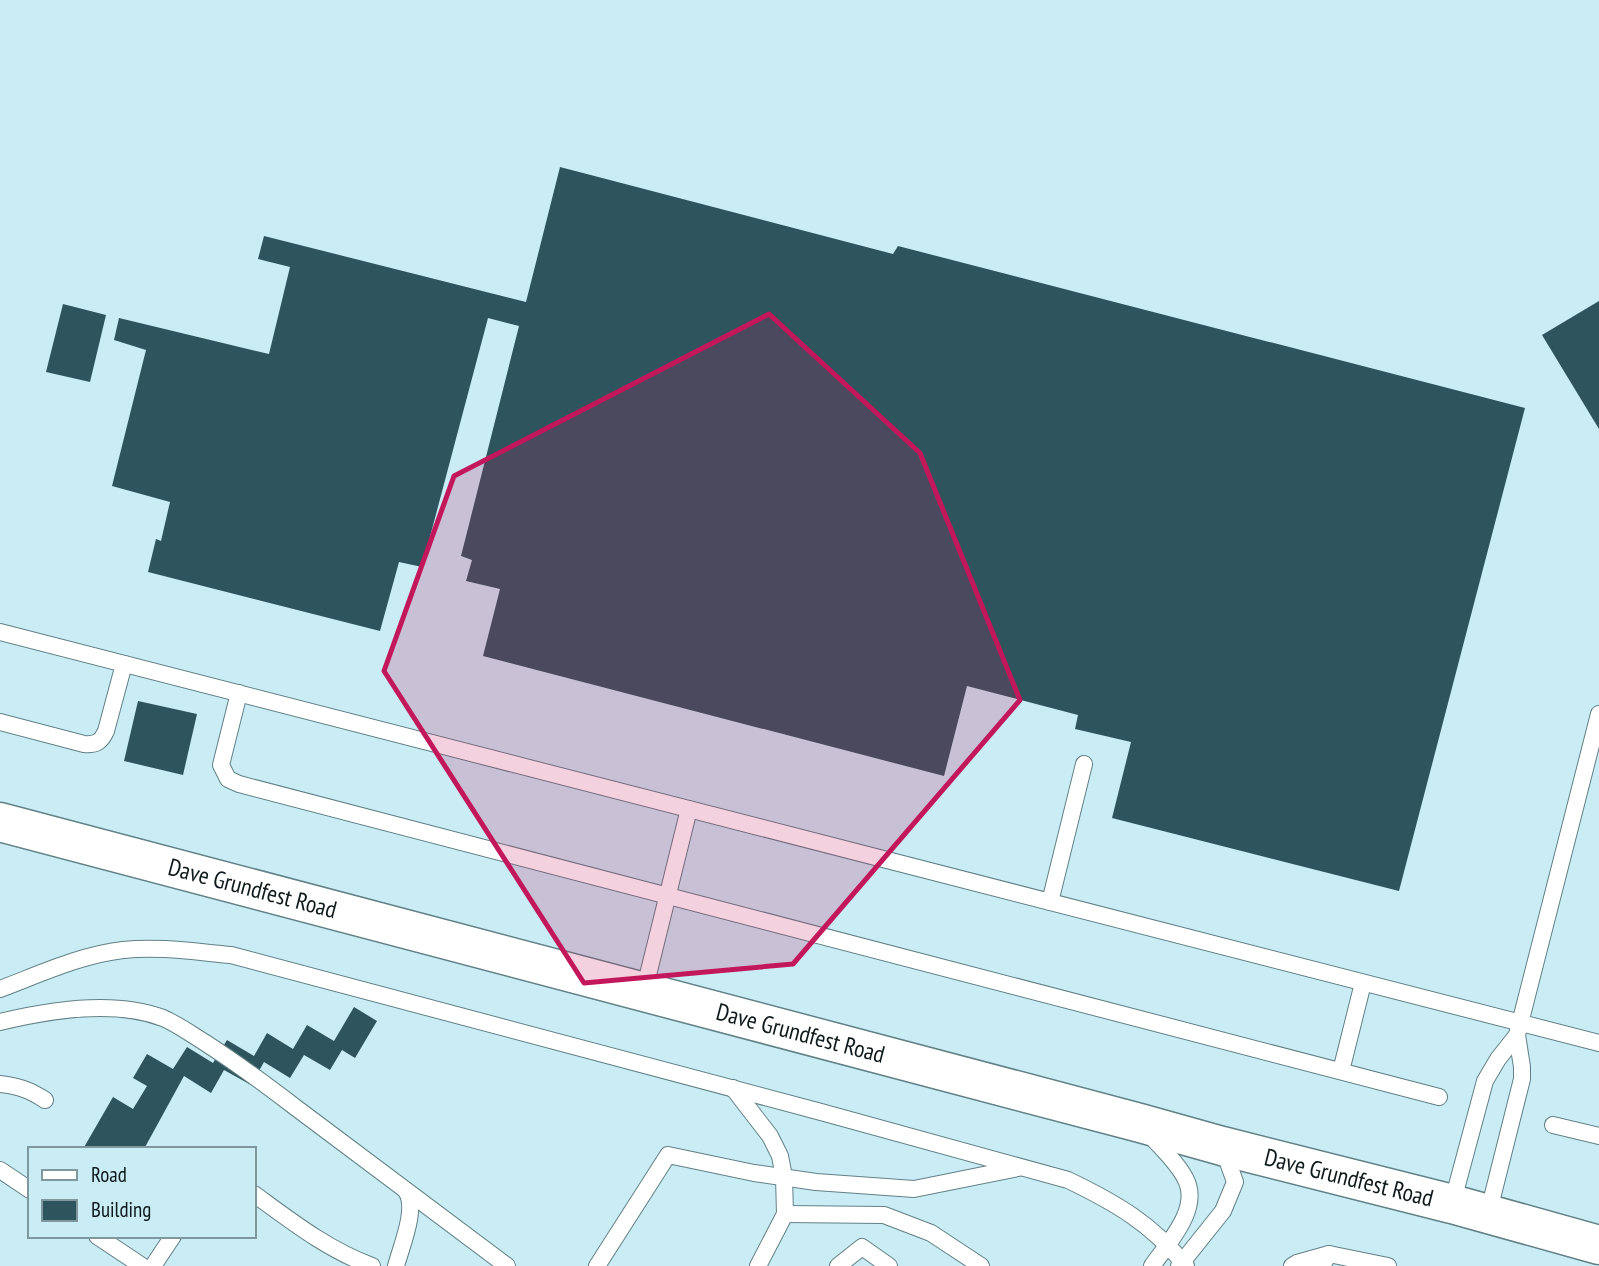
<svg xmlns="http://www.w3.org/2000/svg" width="1599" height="1266" viewBox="0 0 1599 1266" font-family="'PT Sans Narrow',sans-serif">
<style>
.building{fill:#2e555e}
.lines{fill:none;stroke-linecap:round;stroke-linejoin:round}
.lane-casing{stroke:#618087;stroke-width:18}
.secondary-casing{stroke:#618087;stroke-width:41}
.lane{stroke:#fff;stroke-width:16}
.secondary{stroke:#fff;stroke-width:38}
.marked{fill:#c2185b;fill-opacity:0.2;stroke:#c2185b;stroke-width:5;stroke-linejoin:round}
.labels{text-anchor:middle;stroke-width:7;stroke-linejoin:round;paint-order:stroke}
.street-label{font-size:24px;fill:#0d191c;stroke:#caecf4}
</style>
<rect width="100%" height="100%" fill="#caecf4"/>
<g class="building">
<path d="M 560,167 L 893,254 L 898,246 L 1525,408 L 1399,891 L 1112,818 L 1131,742 L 1075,729 L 1078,715 L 967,686 L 944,776 L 483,656 L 500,589 L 466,581 L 472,560 L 461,556 L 519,326 L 488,318 L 422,567 L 399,562 L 380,631 L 148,572 L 156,539 L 161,541 L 170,502 L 112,486 L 146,350 L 114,340 L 119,318 L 269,354 L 290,267 L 258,259 L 264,236 L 526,302 Z"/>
<path d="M 1599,301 L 1599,429 L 1542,335 Z"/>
<path d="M 63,304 L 106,315 L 90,382 L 46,372 Z"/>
<path d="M 138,701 L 197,714 L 183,775 L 124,761 Z"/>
<path d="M 354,1007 L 377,1021 L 355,1058 L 342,1050 L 330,1070 L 304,1055 L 290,1078 L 264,1062 L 251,1085 L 224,1070 L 211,1093 L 184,1076 L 144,1149 L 83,1149 L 113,1097 L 133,1109 L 147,1086 L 133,1078 L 147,1054 L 173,1069 L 187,1047 L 213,1063 L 227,1040 L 254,1056 L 267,1033 L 293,1049 L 307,1025 L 334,1041 Z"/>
</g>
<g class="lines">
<g class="lane-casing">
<g id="lane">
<path d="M 0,632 L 1599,1043"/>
<path d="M 239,693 L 221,765 L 228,779 L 239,784 L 1439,1097"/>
<path d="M 0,722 L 84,744 C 96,745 101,742 106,731 L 124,664"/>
<path d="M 1050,902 L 1084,764"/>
<path d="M 0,989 C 40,974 80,955 123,950 C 159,946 196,952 231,955 L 821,1112 L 1068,1180 C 1116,1203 1152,1224 1186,1266"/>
<path d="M 644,991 L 689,809"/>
<path d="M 0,1022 C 49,1010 114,999 163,1018 C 177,1024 191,1034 204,1042 C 235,1062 265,1084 295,1107 C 365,1160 436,1213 507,1266"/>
<path d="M 1341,1071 L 1363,983"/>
<path d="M 0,1084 C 18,1086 30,1090 45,1100"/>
<path d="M 733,1088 L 770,1136 L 780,1156 L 784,1177 L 785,1214 L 758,1266"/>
<path d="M 1553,1125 L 1599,1136"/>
<path d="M 1150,1135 C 1162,1149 1177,1162 1185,1178 C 1202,1208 1168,1243 1152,1266"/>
<path d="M 0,1170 L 30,1190"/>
<path d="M 254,1194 C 291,1221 328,1250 372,1266"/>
<path d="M 1452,1204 L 1485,1081 L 1498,1059 L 1517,1035"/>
<path d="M 785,1214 L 884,1215 L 931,1233 L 981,1266"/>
<path d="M 1488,1214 L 1522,1079 L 1522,1067 L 1517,1035 L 1599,714"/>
<path d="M 97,1236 L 142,1266"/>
<path d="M 1329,1254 L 1388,1266"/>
<path d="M 153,1266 L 173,1236"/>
<path d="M 396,1266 C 401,1247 418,1208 406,1191"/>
<path d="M 597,1266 L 668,1155 L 754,1173 L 816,1182 L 914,1189 L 1018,1168"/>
<path d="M 838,1266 L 862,1247 L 889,1266"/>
<path d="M 1179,1266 L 1223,1211 L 1235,1182 L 1223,1148"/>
<path d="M 1292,1266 L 1297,1263 L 1329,1254 L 1322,1266"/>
</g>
</g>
<g class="secondary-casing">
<g id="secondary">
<path id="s1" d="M 0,822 L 1140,1123 L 1222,1146 L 1452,1204 L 1599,1245"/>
</g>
</g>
<use href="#lane" class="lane"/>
<use href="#secondary" class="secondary"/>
</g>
<path class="marked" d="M 769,314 L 920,453 L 1020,700 L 793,964 L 584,983 L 384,671 L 454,476 Z"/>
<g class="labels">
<g class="street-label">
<text dy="8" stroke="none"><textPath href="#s1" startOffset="261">Dave Grundfest Road</textPath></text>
<text dy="8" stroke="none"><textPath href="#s1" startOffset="828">Dave Grundfest Road</textPath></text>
<text dy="8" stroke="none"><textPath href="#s1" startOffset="1395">Dave Grundfest Road</textPath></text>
</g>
</g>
<rect x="28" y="1147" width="228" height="91" fill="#caecf4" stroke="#7e989e" stroke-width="2"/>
<rect x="42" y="1170" width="35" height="10" fill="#ffffff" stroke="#7e989e" stroke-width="2"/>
<text x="91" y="1182" font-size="21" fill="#0d191c">Road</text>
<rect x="42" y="1200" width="35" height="21" fill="#2e555e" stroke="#7e989e" stroke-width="2"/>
<text x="91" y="1217" font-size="21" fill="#0d191c">Building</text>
</svg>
